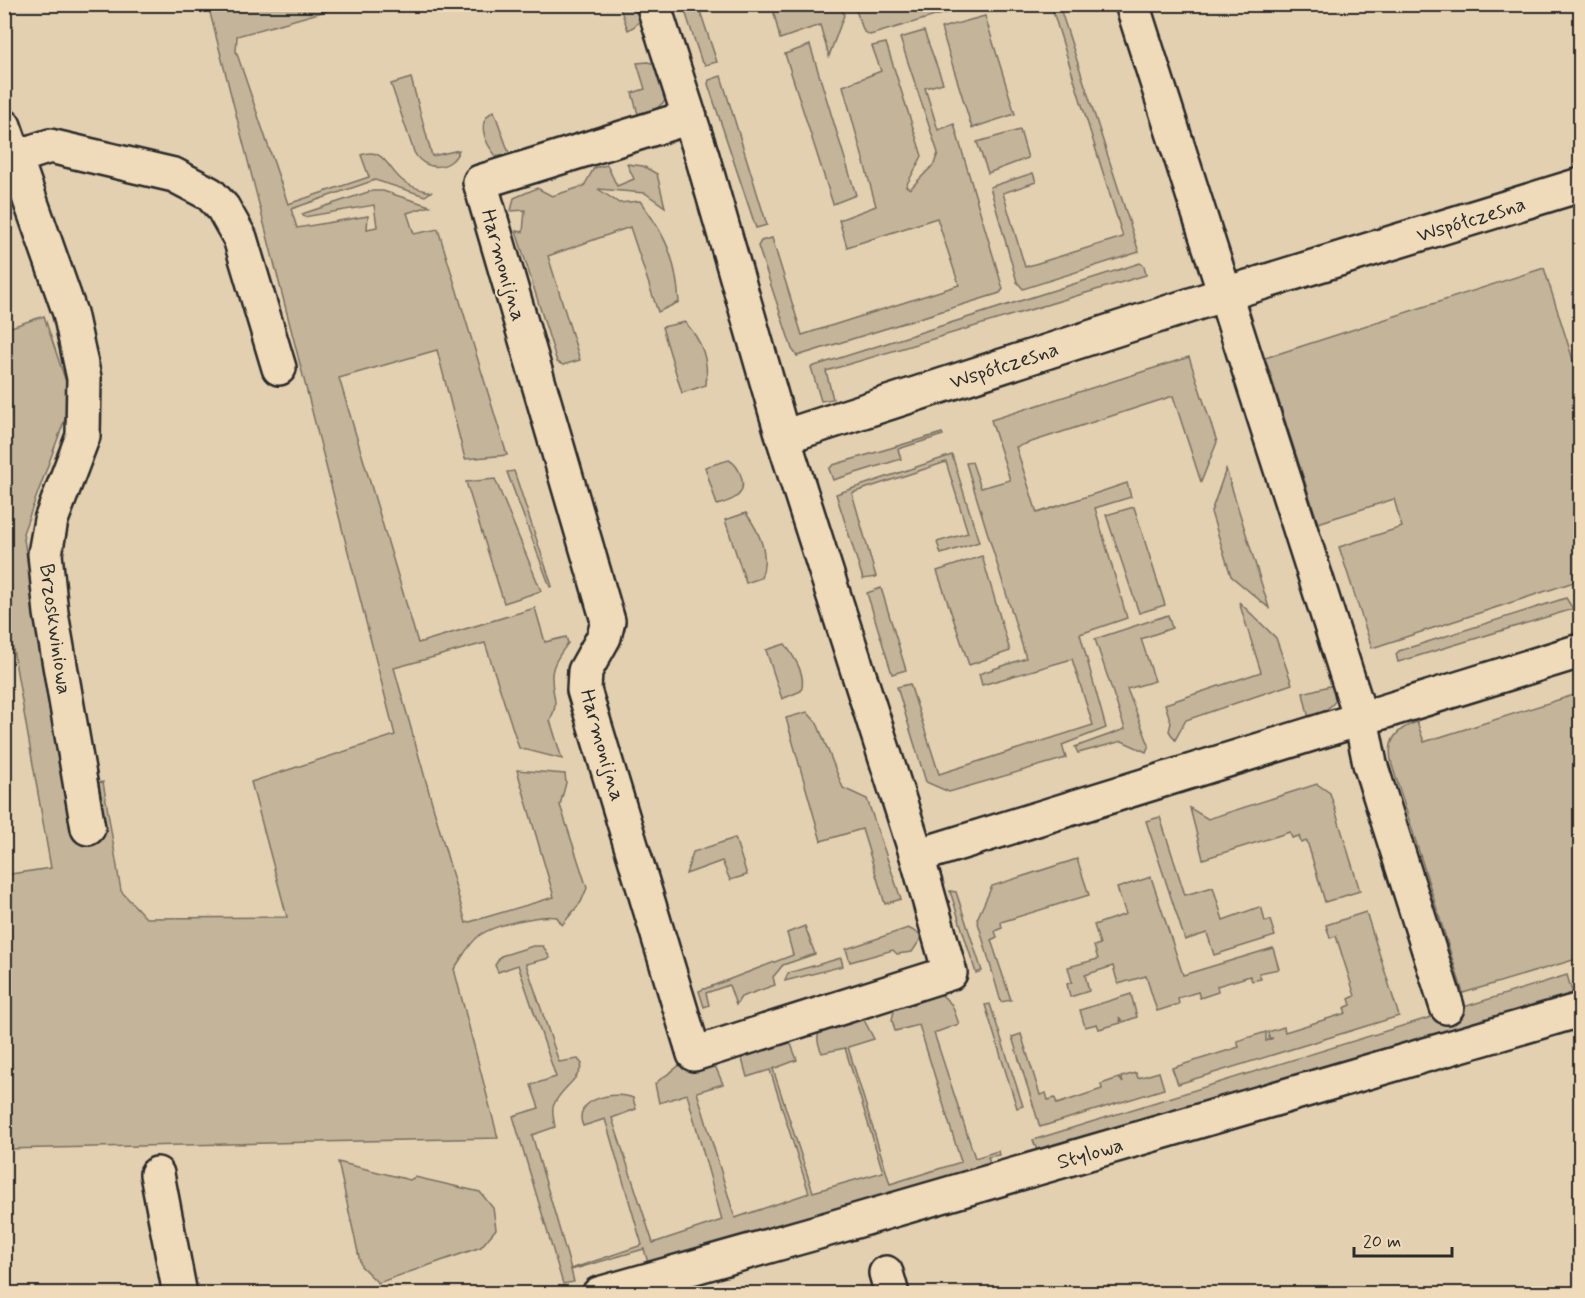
<svg xmlns="http://www.w3.org/2000/svg" width="1585" height="1298" viewBox="0 0 1585 1298" font-family="Mynerve,sans-serif">
<style>
.green{fill:#c4b49a;stroke:#787062;stroke-width:1.5}
.lines{fill:none;stroke-linecap:round;stroke-linejoin:round}
.minor-casing{stroke:#2b2b2b;stroke-width:38}
.minor{stroke:#efdab9;stroke-width:33}
.labels{text-anchor:middle;stroke-width:4.5;stroke-linejoin:round;paint-order:stroke}
.street-label{font-size:21px;fill:#2b2b2b;stroke:#efdab9}
</style>
<rect width="100%" height="100%" fill="#e3d0b1"/>
<filter id="ink" filterUnits="userSpaceOnUse"><feTurbulence type="fractalNoise" baseFrequency=".0167" numOctaves="2"/><feDisplacementMap in="SourceGraphic" scale="12" xChannelSelector="R" yChannelSelector="G"/><feConvolveMatrix kernelMatrix="1 2 1 2 8 2 1 2 1" color-interpolation-filters="sRGB"/></filter>
<g filter="url(#ink)">
<g class="green">
<path d="M 208,5 L 347,5 L 237,36 L 236,51 L 288,204 L 369,177 L 361,155 C 384,146 388,170 403,181 C 411,187 421,190 431,192 L 425,196 L 375,180 L 291,209 L 297,228 L 368,216 L 367,229 L 377,227 L 374,205 L 304,217 L 302,214 L 371,191 L 383,191 L 430,206 L 407,213 L 414,234 L 438,229 L 507,455 L 465,459 L 437,350 L 339,378 L 418,643 L 535,608 L 545,642 L 566,637 L 568,643 C 561,653 551,665 552,678 C 552,698 560,701 550,720 L 562,759 L 519,748 L 485,643 L 394,668 L 466,923 L 554,897 L 517,770 L 565,774 L 566,783 L 560,805 L 587,888 L 581,902 L 562,925 L 557,917 C 540,914 494,925 480,935 C 469,943 462,958 454,969 L 498,1138 L 5,1149 L 4,875 L 51,868 L 11,638 L 5,639 L 5,329 L 44,316 L 72,400 L 23,533 L 64,787 L 103,782 L 121,891 L 146,918 L 287,917 L 251,782 L 395,735 Z"/>
<path d="M 619,5 L 643,5 C 643,18 640,24 628,30 Z"/>
<path d="M 683,5 L 698,5 L 717,62 L 705,65 L 701,60 Z"/>
<path d="M 785,5 L 840,5 L 844,15 L 829,56 L 820,25 L 780,39 L 773,9 Z"/>
<path d="M 893,5 L 893,4 L 973,5 L 870,35 L 864,32 L 854,5 L 878,5 L 880,9 Z"/>
<path d="M 1051,5 L 1059,5 L 1139,252 L 1023,289 L 1017,282 L 990,187 L 1033,173 L 1036,182 L 1003,193 L 1025,267 L 1123,237 Z"/>
<path d="M 985,16 L 1015,114 L 972,128 L 941,28 Z"/>
<path d="M 924,31 L 943,83 L 925,88 L 938,130 L 954,124 L 1003,289 L 1000,293 L 797,356 L 792,349 L 758,246 L 761,241 L 772,238 L 802,335 L 959,285 L 937,218 L 847,247 L 839,220 L 876,206 L 843,86 L 881,71 L 872,46 L 886,43 L 922,156 L 906,186 L 910,189 L 934,164 L 938,153 L 900,38 Z"/>
<path d="M 810,45 L 856,195 L 833,204 L 785,54 Z"/>
<path d="M 648,62 L 657,65 L 667,99 L 656,109 L 638,114 L 632,93 L 645,89 L 637,63 Z"/>
<path d="M 721,76 L 767,225 L 756,228 L 708,84 L 709,80 Z"/>
<path d="M 411,78 L 432,156 L 459,150 C 452,171 424,172 414,152 L 391,84 Z"/>
<path d="M 494,111 L 510,156 L 496,156 C 485,143 475,121 494,111 Z"/>
<path d="M 1020,130 L 1028,158 L 988,173 L 977,142 Z"/>
<path d="M 627,164 L 643,166 L 657,174 L 665,207 L 645,193 L 598,189 L 619,203 L 640,201 C 666,236 676,258 679,302 L 658,312 L 630,227 L 548,256 L 580,360 L 563,365 L 557,362 L 516,231 L 523,232 L 525,210 L 511,211 L 514,198 L 537,188 L 552,196 L 584,186 L 594,168 L 607,165 L 617,186 L 634,179 Z"/>
<path d="M 1140,263 L 1144,266 L 1146,275 L 826,371 L 833,399 L 821,401 L 811,367 Z"/>
<path d="M 1544,268 L 1580,382 L 1580,580 L 1372,648 L 1339,547 L 1402,527 L 1394,499 L 1318,523 L 1265,358 Z"/>
<path d="M 685,322 C 702,341 709,360 706,385 L 682,393 L 662,327 Z"/>
<path d="M 1189,357 L 1217,442 L 1201,482 L 1173,396 L 1016,447 L 1037,513 L 1127,483 L 1131,497 L 1095,508 L 1127,618 L 1080,634 L 1106,728 L 1062,745 L 1066,758 L 949,792 L 926,782 L 897,687 L 910,684 L 939,774 L 1093,725 L 1072,659 L 982,685 L 979,674 L 1026,658 L 966,463 L 972,462 L 981,488 L 1010,480 L 991,420 Z"/>
<path d="M 942,433 L 943,435 L 898,449 L 901,459 L 833,480 L 829,469 L 833,465 Z"/>
<path d="M 952,455 L 979,542 L 941,554 L 937,542 L 968,533 L 946,462 L 852,493 L 876,577 L 863,579 L 836,494 Z"/>
<path d="M 729,460 C 740,466 749,488 736,497 C 731,501 723,503 717,505 L 705,467 Z"/>
<path d="M 1226,469 L 1269,608 L 1231,576 L 1211,512 Z"/>
<path d="M 514,471 L 552,586 L 550,587 L 507,472 Z"/>
<path d="M 495,479 L 541,591 L 504,603 L 466,482 Z"/>
<path d="M 1134,507 L 1165,605 L 1139,613 L 1106,515 Z"/>
<path d="M 746,513 C 760,533 770,555 761,578 L 746,583 L 725,520 Z"/>
<path d="M 982,556 L 1010,651 L 969,665 L 937,571 Z"/>
<path d="M 881,588 L 906,670 L 892,674 L 867,593 Z"/>
<path d="M 1566,598 L 1573,609 L 1398,662 L 1396,654 L 1399,651 Z"/>
<path d="M 1239,602 L 1276,638 L 1292,684 L 1186,720 L 1175,740 L 1169,731 L 1171,723 L 1165,704 L 1261,672 Z"/>
<path d="M 1168,615 L 1172,628 L 1141,639 L 1155,681 L 1127,689 L 1149,745 L 1146,752 L 1122,741 L 1078,753 L 1075,747 L 1125,729 L 1095,639 Z"/>
<path d="M 785,644 C 794,657 807,675 801,691 L 782,699 L 766,650 Z"/>
<path d="M 1337,684 C 1343,704 1324,711 1309,719 L 1303,693 Z"/>
<path d="M 1580,693 L 1580,958 L 1463,993 L 1392,765 C 1386,742 1395,729 1417,722 L 1424,742 Z"/>
<path d="M 807,712 L 817,723 L 843,788 L 867,799 L 901,899 L 885,904 L 862,829 L 821,841 L 786,718 Z"/>
<path d="M 1317,784 L 1330,793 L 1360,891 L 1325,902 L 1307,841 L 1301,843 L 1299,836 L 1292,838 L 1290,832 L 1203,859 L 1190,808 L 1208,819 Z"/>
<path d="M 1160,817 L 1185,895 L 1213,887 L 1223,920 L 1259,907 L 1262,909 L 1265,922 L 1270,920 L 1275,936 L 1214,955 L 1207,933 L 1185,940 L 1146,821 Z"/>
<path d="M 735,838 L 747,875 L 730,880 L 722,861 L 686,874 L 693,852 Z"/>
<path d="M 1077,859 L 1089,895 L 1001,922 L 1002,928 L 995,931 L 997,937 L 991,940 L 1011,1000 L 1001,1002 L 977,919 L 992,886 Z"/>
<path d="M 1151,877 L 1183,975 L 1273,948 L 1279,969 L 1259,973 L 1261,979 L 1252,981 L 1250,976 L 1217,986 L 1218,992 L 1200,998 L 1198,992 L 1178,998 L 1179,1004 L 1157,1011 L 1146,976 L 1118,984 L 1113,966 L 1085,975 L 1089,991 L 1070,997 L 1067,984 L 1072,982 L 1068,967 L 1098,959 L 1094,946 L 1100,944 L 1094,925 L 1126,914 L 1117,888 Z"/>
<path d="M 950,891 L 956,892 L 982,971 L 976,973 Z"/>
<path d="M 1366,912 L 1399,1016 L 1178,1084 L 1172,1068 L 1239,1047 L 1237,1041 L 1266,1032 L 1266,1041 L 1273,1038 L 1269,1038 L 1268,1032 L 1284,1027 L 1285,1032 L 1346,1013 L 1344,1008 L 1351,1005 L 1349,999 L 1355,996 L 1336,936 L 1330,938 L 1326,925 Z"/>
<path d="M 805,926 L 815,954 L 783,965 L 773,977 L 775,985 L 741,997 L 736,1005 L 729,985 L 706,993 L 709,1005 L 704,1007 L 699,991 L 793,955 L 787,933 Z"/>
<path d="M 908,928 L 920,934 L 920,940 L 912,952 L 897,954 L 893,950 L 850,962 L 846,949 Z"/>
<path d="M 533,946 L 543,946 L 550,958 L 526,964 L 559,1062 L 578,1059 L 582,1064 C 579,1081 558,1090 553,1107 C 552,1113 554,1121 555,1127 L 532,1135 L 571,1269 L 642,1245 L 605,1119 L 583,1126 C 571,1099 615,1090 633,1098 L 636,1109 L 612,1118 L 653,1243 L 722,1220 L 687,1094 L 659,1103 L 655,1084 C 664,1075 676,1071 684,1060 L 708,1059 L 716,1068 L 723,1084 L 697,1092 L 735,1218 L 809,1193 L 770,1070 L 747,1077 L 742,1059 L 744,1052 L 782,1038 L 791,1044 L 797,1060 L 773,1069 L 813,1192 L 883,1172 L 845,1048 L 822,1053 C 818,1044 816,1038 820,1029 L 852,1018 L 864,1020 L 874,1039 L 848,1047 L 890,1184 L 961,1162 L 919,1025 L 895,1031 L 892,1020 L 895,1006 L 930,994 L 942,995 L 952,1005 L 959,1024 L 934,1033 L 975,1158 L 998,1151 L 999,1155 L 988,1157 L 990,1164 L 648,1263 L 644,1249 L 571,1270 L 574,1282 L 563,1284 L 513,1116 L 539,1108 L 531,1085 L 556,1077 L 518,965 L 498,972 L 495,965 L 501,956 Z"/>
<path d="M 841,958 L 843,966 L 785,981 L 788,973 Z"/>
<path d="M 1567,975 L 1574,998 L 1038,1153 L 1033,1140 Z"/>
<path d="M 1131,994 L 1137,1017 L 1123,1022 L 1119,1017 L 1121,1023 L 1099,1029 L 1097,1024 L 1085,1027 L 1080,1010 Z"/>
<path d="M 990,1004 L 1023,1106 L 1017,1108 L 985,1005 Z"/>
<path d="M 1021,1034 L 1040,1095 L 1046,1093 L 1048,1100 L 1055,1098 L 1057,1104 L 1102,1089 L 1101,1084 L 1119,1078 L 1123,1083 L 1121,1077 L 1136,1073 L 1138,1078 L 1159,1072 L 1164,1089 L 1040,1127 L 1012,1037 Z"/>
<path d="M 338,1162 L 410,1180 L 415,1177 L 480,1192 L 493,1208 L 496,1229 L 481,1247 L 378,1283 L 361,1266 Z"/>
</g>
<g class="lines">
<g class="minor-casing">
<g id="minor">
<path d="M 653,4 L 702,156 L 783,437 L 917,856 L 950,973 L 694,1054 L 584,690 L 585,671 L 604,637 L 608,621 L 480,182 L 690,117"/>
<path d="M 1132,4 L 1361,719 L 1370,764 L 1447,1007"/>
<path d="M 4,126 L 70,313 L 84,378 L 83,436 L 51,520 L 45,554 L 51,613 L 88,828"/>
<path d="M 16,157 L 50,146 L 174,175 L 210,194 L 223,208 L 240,238 L 279,368"/>
<path d="M 783,437 L 1225,294 L 1580,185"/>
<path d="M 917,856 L 1580,651"/>
<path d="M 157,1174 L 180,1294"/>
<path d="M 886,1273 L 892,1294"/>
<path d="M 599,1294 L 811,1234 L 1580,1010"/>
</g>
</g>
<use href="#minor" class="minor"/>
</g>
</g>
<g class="labels">
<g class="street-label">
<text transform="translate(1471 219) rotate(-17)" y="7">Współczesna</text>
<text transform="translate(504 265) rotate(74)" y="7">Harmonijna</text>
<text transform="translate(1004 365) rotate(-18)" y="7">Współczesna</text>
<text transform="translate(56 629) rotate(82)" y="7">Brzoskwiniowa</text>
<text transform="translate(603 745) rotate(74)" y="7">Harmonijna</text>
<text transform="translate(1090 1153) rotate(-16)" y="7">Stylowa</text>
</g>
</g>
<rect width="1585" height="1298" fill="none" stroke="#efdab9" stroke-width="24"/>
<rect x="12" y="12" width="1561" height="1274" fill="none" stroke="#2b2b2b" stroke-width="2" filter="url(#ink)"/>
<path d="M1354 1247v9h98v-9" fill="none" stroke="#2b2b2b" stroke-width="3"/>
<text x="1363" y="1247" font-size="18" fill="#2b2b2b" stroke="#efdab9" stroke-width="4.5" paint-order="stroke">20 m</text>
</svg>
